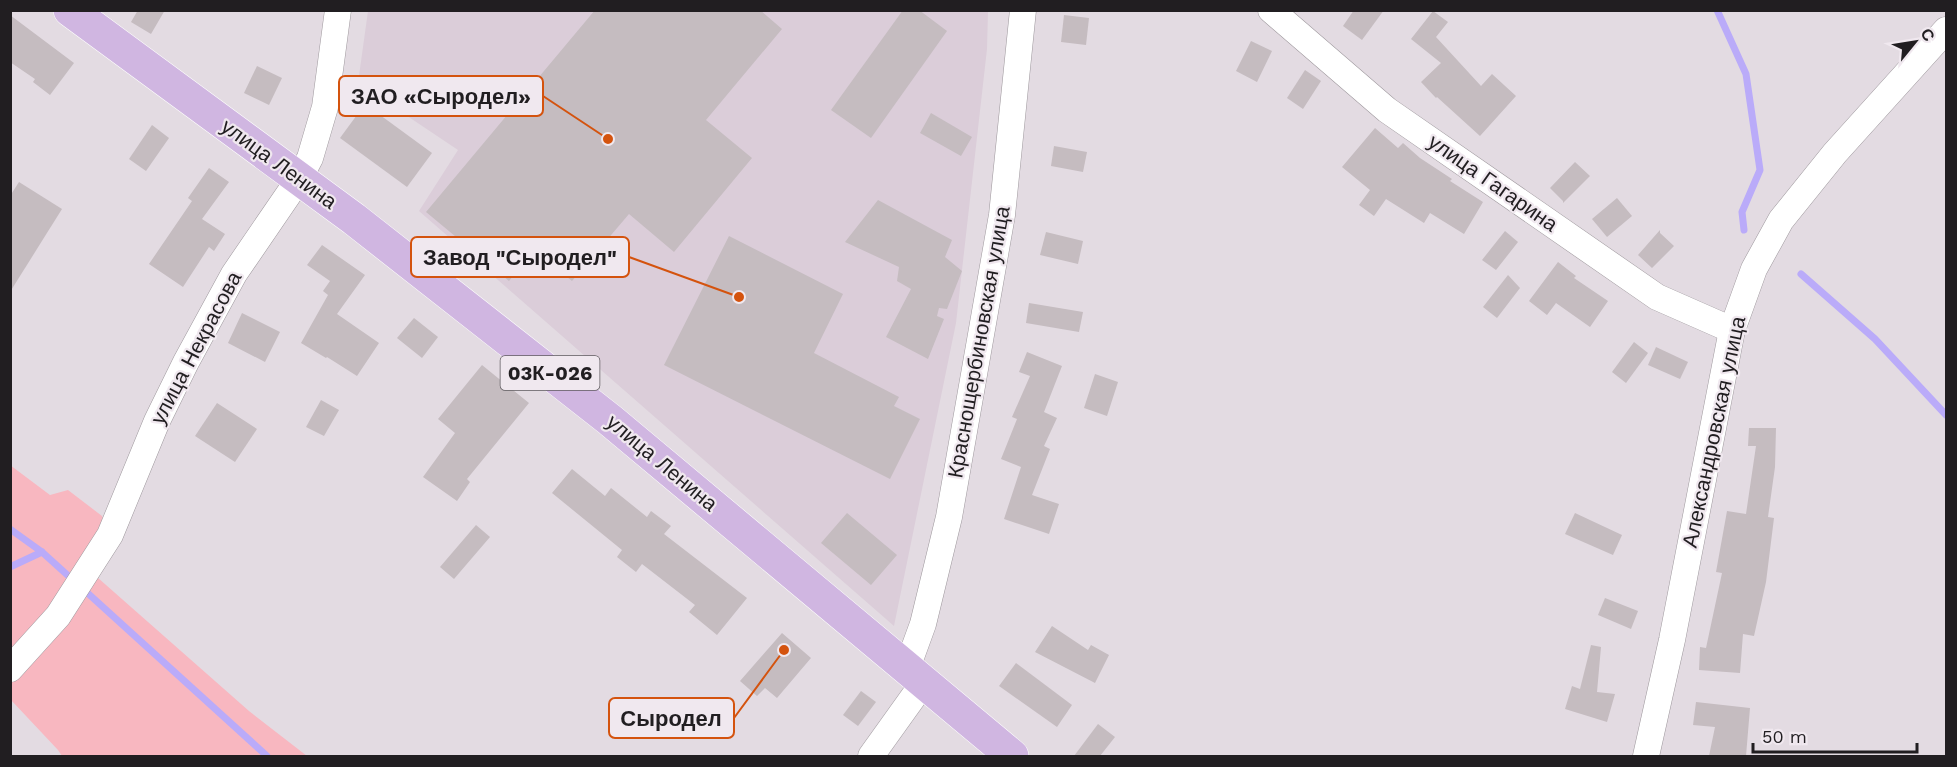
<svg xmlns="http://www.w3.org/2000/svg" width="1957" height="767" viewBox="0 0 1957 767" font-family="'Work Sans',sans-serif">
<style>
.built{fill:#dbcdd9}
.grass{fill:#f8b7c0}
.lines{fill:none;stroke-linecap:round;stroke-linejoin:round}
.stream{stroke:#baabf9;stroke-width:7}
.building{fill:#c5bcc0}
.street-casing{stroke:#9e989d;stroke-width:27}
.primary-casing{stroke:#fff;stroke-width:34}
.street{stroke:#fff;stroke-width:26}
.primary{stroke:#d0b6e1;stroke-width:33}
.labels{text-anchor:middle;stroke-width:4.5;stroke-linejoin:round;paint-order:stroke}
.shield{fill:#f0e8ef;stroke:#5f5b5f;stroke-width:1.5}
.shield-label{font-size:20px;font-weight:bold;fill:#211e21}
.street-label{font-size:21px;fill:#211e21;stroke:#f0e8ef}
.leader{fill:none;stroke:#d4530e;stroke-width:2}
.callout-dot{fill:#d4530e;stroke:#f0e8ef;stroke-width:2}
.callout{fill:#f0e8ef;stroke:#d4530e;stroke-width:2}
.callout-label{font-size:22px;text-anchor:middle;font-weight:bold;fill:#211e21}
</style>
<rect width="100%" height="100%" fill="#e3dbe2"/>
<path class="built" d="M 368,11 L 988,11 L 987,49 L 956,323 L 894,626 L 419,211 L 458,150 L 358,83 Z"/>
<path class="grass" d="M 10,465 L 50,495 L 68,490 L 102,516 L 110,535 L 89,570 L 249,711 L 307,756 L 62,756 L 58,750 L 11,700 Z"/>
<g class="lines">
<g class="stream">
<path d="M 1717,10 L 1746,74 L 1760,170 L 1742,212 L 1744,230"/>
<path d="M 1801,274 L 1875,339 L 1946,415"/>
<path d="M 10,529 L 42,552 L 74,581"/>
<path d="M 10,567 L 42,552"/>
<path d="M 82,588 L 267,756"/>
</g>
</g>
<g class="building">
<path d="M 138,10 L 165,10 L 151,34 L 131,22 Z"/>
<path d="M 595,10 L 760,10 L 782,29 L 706,120 L 752,158 L 674,252 L 629,214 L 572,281 L 534,250 L 509,281 L 426,212 Z"/>
<path d="M 903,10 L 919,10 L 947,31 L 871,138 L 831,110 Z"/>
<path d="M 1354,10 L 1384,10 L 1362,40 L 1343,26 Z"/>
<path d="M 1433,11 L 1448,22 L 1436,37 L 1481,86 L 1492,74 L 1516,96 L 1480,136 L 1437,97 L 1436,98 L 1421,82 L 1441,63 L 1411,39 Z"/>
<path d="M 10,15 L 74,63 L 50,95 L 33,82 L 35,79 L 10,62 Z"/>
<path d="M 1064,15 L 1089,18 L 1086,45 L 1061,42 Z"/>
<path d="M 1251,41 L 1272,51 L 1257,82 L 1236,71 Z"/>
<path d="M 257,66 L 282,78 L 269,105 L 244,93 Z"/>
<path d="M 1305,70 L 1321,81 L 1303,109 L 1287,98 Z"/>
<path d="M 365,104 L 432,153 L 407,187 L 340,138 Z"/>
<path d="M 931,113 L 972,137 L 961,156 L 920,133 Z"/>
<path d="M 152,125 L 169,138 L 146,171 L 129,159 Z"/>
<path d="M 1375,128 L 1398,148 L 1403,143 L 1420,158 L 1452,179 L 1450,181 L 1483,202 L 1464,234 L 1430,213 L 1424,223 L 1386,199 L 1374,216 L 1359,205 L 1370,190 L 1342,167 Z"/>
<path d="M 1054,146 L 1087,152 L 1083,172 L 1051,166 Z"/>
<path d="M 1575,162 L 1590,176 L 1563,203 L 1563,201 L 1550,188 Z"/>
<path d="M 209,168 L 229,182 L 202,219 L 225,234 L 214,251 L 209,247 L 183,287 L 149,264 L 192,201 L 188,198 Z"/>
<path d="M 19,182 L 62,209 L 10,292 L 10,196 Z"/>
<path d="M 1617,198 L 1632,216 L 1607,237 L 1592,219 Z"/>
<path d="M 878,200 L 952,240 L 945,257 L 962,271 L 947,309 L 939,308 L 937,316 L 944,319 L 928,359 L 886,337 L 911,289 L 897,281 L 899,267 L 845,242 Z"/>
<path d="M 1660,230 L 1660,233 L 1674,246 L 1652,268 L 1638,255 Z"/>
<path d="M 1505,231 L 1518,242 L 1496,270 L 1482,260 Z"/>
<path d="M 1046,232 L 1083,241 L 1078,264 L 1040,255 Z"/>
<path d="M 729,236 L 843,294 L 814,353 L 899,397 L 894,406 L 920,419 L 890,479 L 664,365 Z"/>
<path d="M 322,245 L 365,275 L 337,314 L 379,343 L 357,376 L 327,357 L 326,358 L 301,343 L 328,295 L 323,291 L 330,281 L 307,265 Z"/>
<path d="M 1558,262 L 1576,276 L 1574,278 L 1608,301 L 1590,327 L 1556,303 L 1547,315 L 1529,301 Z"/>
<path d="M 1508,275 L 1520,288 L 1497,318 L 1483,307 Z"/>
<path d="M 1029,303 L 1083,312 L 1079,332 L 1026,323 Z"/>
<path d="M 242,313 L 280,332 L 265,362 L 228,343 Z"/>
<path d="M 414,318 L 438,337 L 422,358 L 397,338 Z"/>
<path d="M 1634,342 L 1648,353 L 1626,383 L 1612,372 Z"/>
<path d="M 1656,347 L 1688,362 L 1680,379 L 1648,365 Z"/>
<path d="M 1027,352 L 1062,366 L 1044,412 L 1057,418 L 1044,446 L 1050,449 L 1032,495 L 1059,504 L 1049,534 L 1004,519 L 1021,467 L 1001,459 L 1017,419 L 1012,417 L 1030,376 L 1019,372 Z"/>
<path d="M 482,365 L 529,403 L 467,479 L 470,482 L 457,501 L 423,477 L 455,433 L 438,419 Z"/>
<path d="M 1095,374 L 1118,382 L 1107,416 L 1084,408 Z"/>
<path d="M 321,400 L 339,410 L 324,436 L 306,427 Z"/>
<path d="M 217,403 L 257,429 L 235,462 L 195,436 Z"/>
<path d="M 1749,428 L 1776,428 L 1775,467 L 1768,517 L 1774,518 L 1766,582 L 1754,636 L 1743,634 L 1740,673 L 1699,670 L 1700,647 L 1706,648 L 1722,573 L 1716,572 L 1727,511 L 1746,514 L 1756,446 L 1748,446 Z"/>
<path d="M 572,469 L 605,496 L 611,488 L 647,517 L 651,511 L 671,526 L 664,534 L 747,598 L 717,635 L 689,612 L 695,605 L 642,564 L 636,572 L 617,557 L 622,550 L 552,493 Z"/>
<path d="M 847,513 L 897,555 L 871,585 L 821,543 Z"/>
<path d="M 1575,513 L 1622,535 L 1613,555 L 1565,534 Z"/>
<path d="M 476,525 L 490,537 L 454,579 L 440,567 Z"/>
<path d="M 1605,598 L 1638,611 L 1631,629 L 1598,615 Z"/>
<path d="M 1052,626 L 1088,650 L 1091,645 L 1109,655 L 1095,683 L 1035,652 Z"/>
<path d="M 782,633 L 811,658 L 777,698 L 765,688 L 757,696 L 740,681 Z"/>
<path d="M 1591,645 L 1601,647 L 1597,692 L 1615,694 L 1607,722 L 1565,709 L 1572,686 L 1580,689 Z"/>
<path d="M 1016,663 L 1072,705 L 1057,727 L 999,686 Z"/>
<path d="M 861,691 L 876,702 L 858,726 L 843,715 Z"/>
<path d="M 1696,702 L 1750,708 L 1746,756 L 1709,756 L 1715,727 L 1693,725 Z"/>
<path d="M 1098,724 L 1115,737 L 1100,756 L 1074,756 Z"/>
</g>
<g class="lines">
<g class="street-casing">
<g id="street">
<path d="M 1271,10 L 1387,110 L 1657,297 L 1732,330"/>
<path d="M 907,668 L 923,624 L 949,517 L 1002,215 L 1023,10"/>
<path d="M 10,669 L 58,616 L 110,535 L 157,421 L 186,362 L 234,274 L 299,179 L 310,158 L 325,107 L 338,10"/>
<path d="M 871,756 L 924,682"/>
<path d="M 1646,756 L 1672,640 L 1732,330 L 1754,269 L 1781,220 L 1835,153 L 1946,30"/>
</g>
</g>
<g class="primary-casing">
<path id="primary" d="M 70,10 L 354,219 L 610,420 L 1012,756"/>
</g>
<use href="#street" class="street"/>
<use href="#primary" class="primary"/>
</g>
<g class="labels">
<rect class="shield" x="500.5" y="356" width="99" height="34" rx="4.5"/>
<g class="shield-label">
<text x="550" y="380">03К-026</text>
</g>
<g class="street-label">
<text transform="translate(279 164) rotate(36)" y="7">улица Ленина</text>
<text transform="translate(1493 183) rotate(35)" y="7">улица Гагарина</text>
<text transform="translate(979 342) rotate(-80)" y="7">Краснощербиновская улица</text>
<text transform="translate(196 348) rotate(-62)" y="7">улица Некрасова</text>
<text transform="translate(1714 432) rotate(-78)" y="7">Александровская улица</text>
<text transform="translate(662 463) rotate(40)" y="7">улица Ленина</text>
</g>
</g>
<path class="leader" d="M608 139L543 96M739 297L629 257M784 650L734 718"/>
<g class="callout-dot">
<circle cx="608" cy="139" r="6"/>
<circle cx="739" cy="297" r="6"/>
<circle cx="784" cy="650" r="6"/>
</g>
<g class="callout">
<rect x="339" y="76" width="204" height="40" rx="6"/>
<rect x="411" y="237" width="218" height="40" rx="6"/>
<rect x="609" y="698" width="125" height="40" rx="6"/>
</g>
<g class="callout-label">
<text x="441" y="104">ЗАО «Сыродел»</text>
<text x="520" y="265">Завод "Сыродел"</text>
<text x="671" y="726">Сыродел</text>
</g>
<rect width="1957" height="767" fill="none" stroke="#211e21" stroke-width="24"/>
<g transform="translate(1915 42) rotate(60)" stroke="#f0e8ef" stroke-width="4.5" paint-order="stroke">
<path d="M0-4.5L10 22L0 15L-10 22Z" fill="#211e21"/>
<text y="-9" font-size="16" font-weight="bold" text-anchor="middle" fill="#211e21">С</text>
</g>
<path d="M1753 743v9h164v-9" fill="none" stroke="#211e21" stroke-width="3"/>
<text x="1762" y="743" font-size="18" fill="#211e21" stroke="#f0e8ef" stroke-width="4.5" paint-order="stroke">50 m</text>
</svg>
